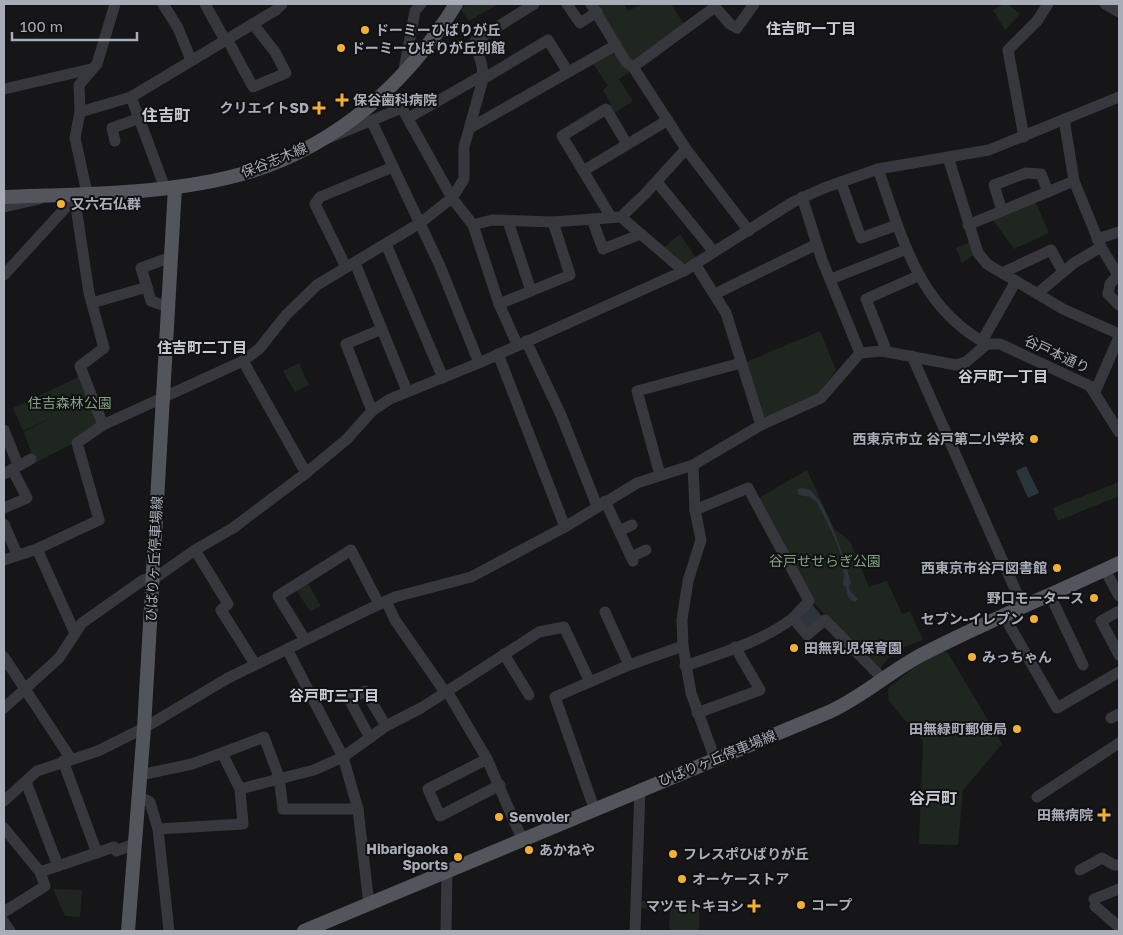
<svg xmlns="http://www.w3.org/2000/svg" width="1123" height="935" viewBox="0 0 1123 935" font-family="'Golos Text','Noto Sans JP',sans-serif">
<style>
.green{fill:#1e261f}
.water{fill:#2c353c}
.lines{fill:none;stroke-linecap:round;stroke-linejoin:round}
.minor{stroke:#37383d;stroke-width:11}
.major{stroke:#53555c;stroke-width:14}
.poi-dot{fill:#f2b134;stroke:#111113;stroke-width:2}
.labels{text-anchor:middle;stroke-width:4;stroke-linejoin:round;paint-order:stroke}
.poi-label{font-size:14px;font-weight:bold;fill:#a8adb8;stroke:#111113;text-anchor:start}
.street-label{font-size:14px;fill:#a8adb8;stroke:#111113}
.park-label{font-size:14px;fill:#7fa381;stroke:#111113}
.neighbourhood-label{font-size:15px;font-weight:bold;fill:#c9ccd4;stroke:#111113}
.quarter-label{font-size:16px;font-weight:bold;fill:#c9ccd4;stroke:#111113}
</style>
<rect width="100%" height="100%" fill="#161618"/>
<g class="green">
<path d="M 466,4 L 498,4 L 469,21 L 461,10 Z"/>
<path d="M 596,4 L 624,4 L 628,11 L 642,4 L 671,4 L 684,24 L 631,61 Z"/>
<path d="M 1004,4 L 1008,4 L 1020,14 L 1005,30 L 993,10 Z"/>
<path d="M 612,50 L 631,71 L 619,79 L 633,101 L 611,115 L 606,108 L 611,104 L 603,90 L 608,86 L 592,62 Z"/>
<path d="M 1034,199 L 1049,233 L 1014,249 L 991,217 Z"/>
<path d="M 680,234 L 696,258 L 681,265 L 662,249 Z"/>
<path d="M 972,241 L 976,253 L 962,263 L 956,248 Z"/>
<path d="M 820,331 L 836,370 L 818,395 L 764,420 L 746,362 Z"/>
<path d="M 299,363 L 309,385 L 295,392 L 283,371 Z"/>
<path d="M 81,376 L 102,428 L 35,463 L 24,432 L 55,416 L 23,431 L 13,408 Z"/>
<path d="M 807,470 L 834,529 L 850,541 L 869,587 L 887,581 L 902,614 L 910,611 L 923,640 L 894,651 L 879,670 L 812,601 L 757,499 Z"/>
<path d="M 1119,482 L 1119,496 L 1058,521 L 1053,508 Z"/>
<path d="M 306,580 L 321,606 L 310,611 L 294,587 Z"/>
<path d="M 941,651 L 948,653 L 1002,744 L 963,790 L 958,845 L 919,844 L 923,741 L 889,701 L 888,688 L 919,664 Z"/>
<path d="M 53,889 L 82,890 L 80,917 L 65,916 Z"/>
<path d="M 642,901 L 699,904 L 699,931 L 669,931 L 670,911 L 641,908 Z"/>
</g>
<g class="water">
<path d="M 1026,466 L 1039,493 L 1028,498 L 1016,471 Z"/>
<path d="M 800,488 C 804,488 808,489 811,491 C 828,506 845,561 851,583 L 849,586 L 850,591 L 858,599 L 855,602 C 846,598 848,595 846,587 L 843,585 C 848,556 829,528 817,502 L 810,497 L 799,495 L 797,490 Z"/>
<path d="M 810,602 L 824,619 L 807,633 L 795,618 Z"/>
</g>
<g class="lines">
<g class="minor">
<path d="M 163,4 L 178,28 L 191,60"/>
<path d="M 205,4 L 225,40"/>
<path d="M 567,4 L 580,23 L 597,12"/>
<path d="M 591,4 L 626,62 L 633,67 L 686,149 L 749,231"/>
<path d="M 1105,4 L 1119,12"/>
<path d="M 227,39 L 253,87 L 286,73 L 275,52 L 253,24"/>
<path d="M 633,67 L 715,7 L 730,24 L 737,28 L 754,4"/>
<path d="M 403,75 L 415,11 L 421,4"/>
<path d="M 4,89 L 91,69"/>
<path d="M 131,97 L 165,188"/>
<path d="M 80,112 L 131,97 L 276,10 L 282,4"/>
<path d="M 408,118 L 478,78 L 483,79 L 482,66 L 475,41 L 534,4"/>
<path d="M 1064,119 L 1074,181 L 1101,247 L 1118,275"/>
<path d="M 372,122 L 440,266 L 479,363"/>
<path d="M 470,128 L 616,45"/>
<path d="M 331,137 L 402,108 L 452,198 L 473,225 L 499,304 L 517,344"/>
<path d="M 1024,137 L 1008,50 L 1037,21 L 1048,4"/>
<path d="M 115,141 L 112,128 L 140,118"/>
<path d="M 948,157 L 978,253 L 987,264 L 1063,309 L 1119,334"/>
<path d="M 878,169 C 902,237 918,307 987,344"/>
<path d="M 583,171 L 668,120"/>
<path d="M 657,182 L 714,252"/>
<path d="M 841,182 L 861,238 L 897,225"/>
<path d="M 87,193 L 75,138 L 80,112 L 79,85 L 97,64 L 115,4"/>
<path d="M 74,194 L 89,293 L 104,348 L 80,366 L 103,425"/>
<path d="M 802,197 L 822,260 L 860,353"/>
<path d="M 4,207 L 39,199"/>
<path d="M 1002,211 L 994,185 L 1026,173 L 1041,174 L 1048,192"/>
<path d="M 611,217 L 562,136 L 606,109 L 627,144"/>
<path d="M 621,217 L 645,194 L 686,149"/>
<path d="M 592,219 L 603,249 L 641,234"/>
<path d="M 473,225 L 492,220 L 553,222 L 621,217 L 684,271"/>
<path d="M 968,225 L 1074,181"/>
<path d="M 1097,239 L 1119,232"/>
<path d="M 386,244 L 443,378"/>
<path d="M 355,263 L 407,391"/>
<path d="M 695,264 L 726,313 L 761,425"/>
<path d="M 346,267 L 315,204 L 320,197 L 393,167"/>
<path d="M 1002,273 L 1051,250 L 1063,272"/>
<path d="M 1119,274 L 1110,284 L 1108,294 L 1119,305"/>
<path d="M 4,275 L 68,205 L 74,194"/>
<path d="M 831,279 L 907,249"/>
<path d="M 147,287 L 141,268 L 171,257"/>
<path d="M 531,291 L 570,275 L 553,222"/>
<path d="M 1038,293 L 1074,263 L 1101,247"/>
<path d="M 715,294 L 817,244"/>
<path d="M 92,303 L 147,287 L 151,301 L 168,307"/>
<path d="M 499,304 L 531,291 L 508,221"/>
<path d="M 526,341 L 561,415 L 597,506"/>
<path d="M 982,341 L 1016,281"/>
<path d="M 987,344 L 1000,344 L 1090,386 L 1119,432"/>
<path d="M 887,352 L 866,299 L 918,276"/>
<path d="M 498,354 L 565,527"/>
<path d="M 912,356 L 1023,607"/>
<path d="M 243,361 L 306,473"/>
<path d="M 1095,392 L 1119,337"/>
<path d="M 372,411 L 346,344 L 382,329"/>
<path d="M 4,430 L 18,465"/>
<path d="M 693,465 L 695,510 L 701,540 L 688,581 L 682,620 L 683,646 L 691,693 L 715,759"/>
<path d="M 4,474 L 31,459"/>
<path d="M 660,475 L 637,391 L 741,363"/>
<path d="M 605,501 L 633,561"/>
<path d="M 4,508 L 27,498 L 12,469"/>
<path d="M 695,510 L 748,488 L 809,601 L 793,618"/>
<path d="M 4,524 L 17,554"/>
<path d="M 619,531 L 632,525"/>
<path d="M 37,549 L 74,631"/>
<path d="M 195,550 L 228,604 L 221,610 L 255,664"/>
<path d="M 631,557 L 646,550"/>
<path d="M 4,560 L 37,549 L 99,520 L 77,443 L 103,425 L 243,361 L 259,349 L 286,315 L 317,285 L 420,223 L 452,198 L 464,179 L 464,147 L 483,79 L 548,40 L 568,72"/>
<path d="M 1105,570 L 1119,596"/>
<path d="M 1050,595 L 1083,665"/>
<path d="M 386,601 L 395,620 L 445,692"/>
<path d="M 1119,611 L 1101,621 L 1119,655"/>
<path d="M 605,612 L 629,665"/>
<path d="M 1004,616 L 1057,708 L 1119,672"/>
<path d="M 305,640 L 278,596 L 351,550 L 379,604"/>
<path d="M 287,649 L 343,757 L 358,809 L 369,905"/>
<path d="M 504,654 L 529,695"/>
<path d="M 4,657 L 71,759"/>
<path d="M 685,666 C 721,653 762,642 793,618 L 807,635 L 825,620 L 882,678"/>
<path d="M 447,691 L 487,759 L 522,839"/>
<path d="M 4,708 L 59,658 L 82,623 L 143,580 L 158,576 L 195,550 L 233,528 L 306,473 L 347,439 L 372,411 L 390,399 L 479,363 L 684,271 L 793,202 L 824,188 L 878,169 L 989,150 L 1119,97"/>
<path d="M 697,713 L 760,690 L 735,647"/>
<path d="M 1111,718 L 1119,714"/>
<path d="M 370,738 L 349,699 L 365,691 L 386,726"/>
<path d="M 487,759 L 428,789 L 440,816 L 500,785"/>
<path d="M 63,761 L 97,853"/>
<path d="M 140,775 L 192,764 L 222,753"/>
<path d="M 26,782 L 58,866"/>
<path d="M 240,789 L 314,770 L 343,757 L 386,726 L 421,708 L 539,632 L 564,627 L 590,682"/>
<path d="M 138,796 L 150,802 L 158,829 L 169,931"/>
<path d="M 1037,797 L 1119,743"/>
<path d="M 4,801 L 37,771 L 98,751 L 144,728 L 228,678 L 367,610 L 395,597 L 471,577 L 565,527 L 637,483 L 693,465 L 761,425 L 821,398 L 860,353 L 882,351 L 956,365 L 966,362 L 987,344"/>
<path d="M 594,808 L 555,697 L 629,665 L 683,646"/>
<path d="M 4,828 L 40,872 L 114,847 L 116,851 L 134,844"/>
<path d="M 158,829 L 243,824 L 240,789 L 222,753 L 264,737 L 279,777 L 283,809 L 358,809"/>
<path d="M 1080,870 L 1102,858 L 1114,865 L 1119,865"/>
<path d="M 1094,899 L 1119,889"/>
<path d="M 1095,906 L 1119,927"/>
<path d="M 4,912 L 45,886 L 40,872"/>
<path d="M 4,922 L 10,931"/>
<path d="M 446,931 L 447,871"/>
<path d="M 635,931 L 640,789"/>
</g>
<g class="major">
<path d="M 4,197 C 84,194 171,195 249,172 C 338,145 408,82 456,4"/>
<path d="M 128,931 L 144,728 L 175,187"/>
<path d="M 304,931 L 829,712 C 863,697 890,671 923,654 C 987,621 1054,594 1119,563"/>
</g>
</g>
<g class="poi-dot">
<circle cx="365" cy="30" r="5"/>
<circle cx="341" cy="48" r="5"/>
<path d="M339.5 92.5h5v5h5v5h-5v5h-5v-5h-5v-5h5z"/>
<path d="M316.5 100.5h5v5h5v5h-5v5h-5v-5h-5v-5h5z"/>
<circle cx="61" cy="204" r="5"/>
<circle cx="1034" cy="439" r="5"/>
<circle cx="1057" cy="568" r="5"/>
<circle cx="1094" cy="598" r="5"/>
<circle cx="1034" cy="619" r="5"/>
<circle cx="794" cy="648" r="5"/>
<circle cx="972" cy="657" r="5"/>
<circle cx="1017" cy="729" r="5"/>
<path d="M1101.5 807.5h5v5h5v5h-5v5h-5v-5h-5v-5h5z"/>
<circle cx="499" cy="817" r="5"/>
<circle cx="529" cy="850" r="5"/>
<circle cx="673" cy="854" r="5"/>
<circle cx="458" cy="857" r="5"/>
<circle cx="682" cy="879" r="5"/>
<circle cx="801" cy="905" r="5"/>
<path d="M751.5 898.5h5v5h5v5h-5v5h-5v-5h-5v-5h5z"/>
</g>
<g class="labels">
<g class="poi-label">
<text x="375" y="35">ドーミーひばりが丘</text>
<text x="351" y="53">ドーミーひばりが丘別館</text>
<text x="353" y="105">保谷歯科病院</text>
<text x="309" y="113" text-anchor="end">クリエイトSD</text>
<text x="71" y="209">又六石仏群</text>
<text x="1024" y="444" text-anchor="end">西東京市立 谷戸第二小学校</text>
<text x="1047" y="573" text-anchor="end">西東京市谷戸図書館</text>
<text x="1084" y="603" text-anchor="end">野口モータース</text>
<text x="1024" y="624" text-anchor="end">セブン-イレブン</text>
<text x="804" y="653">田無乳児保育園</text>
<text x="982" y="662">みっちゃん</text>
<text x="1007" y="734" text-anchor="end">田無緑町郵便局</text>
<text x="1093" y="820" text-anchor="end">田無病院</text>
<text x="509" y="822">Senvoler</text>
<text x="448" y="854" text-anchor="end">Hibarigaoka<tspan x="448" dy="16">Sports</tspan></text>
<text x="539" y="855">あかねや</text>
<text x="683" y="859">フレスポひばりが丘</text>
<text x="692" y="884">オーケーストア</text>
<text x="811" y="910">コープ</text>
<text x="744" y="911" text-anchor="end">マツモトキヨシ</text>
</g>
<g class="street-label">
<text transform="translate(274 160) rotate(-22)" y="5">保谷志木線</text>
<text transform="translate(1057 354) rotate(25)" y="5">谷戸本通り</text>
<text transform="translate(154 559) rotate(-87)" y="5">ひばりヶ丘停車場線</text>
<text transform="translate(717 758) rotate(-22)" y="5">ひばりヶ丘停車場線</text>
</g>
<g class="park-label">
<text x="70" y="408">住吉森林公園</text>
<text x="825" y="566">谷戸せせらぎ公園</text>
</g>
<g class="neighbourhood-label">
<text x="811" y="34">住吉町一丁目</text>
<text x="202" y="353">住吉町二丁目</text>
<text x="1003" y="382">谷戸町一丁目</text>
<text x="334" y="701">谷戸町三丁目</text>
</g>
<g class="quarter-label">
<text x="166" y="121">住吉町</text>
<text x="933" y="804">谷戸町</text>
</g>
</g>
<rect width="1123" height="935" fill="none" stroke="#a8adb8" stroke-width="10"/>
<path d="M12 32v8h125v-8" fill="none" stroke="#a8adb8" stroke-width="2.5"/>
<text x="20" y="32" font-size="15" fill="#a8adb8" stroke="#111113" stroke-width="4" paint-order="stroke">100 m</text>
</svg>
